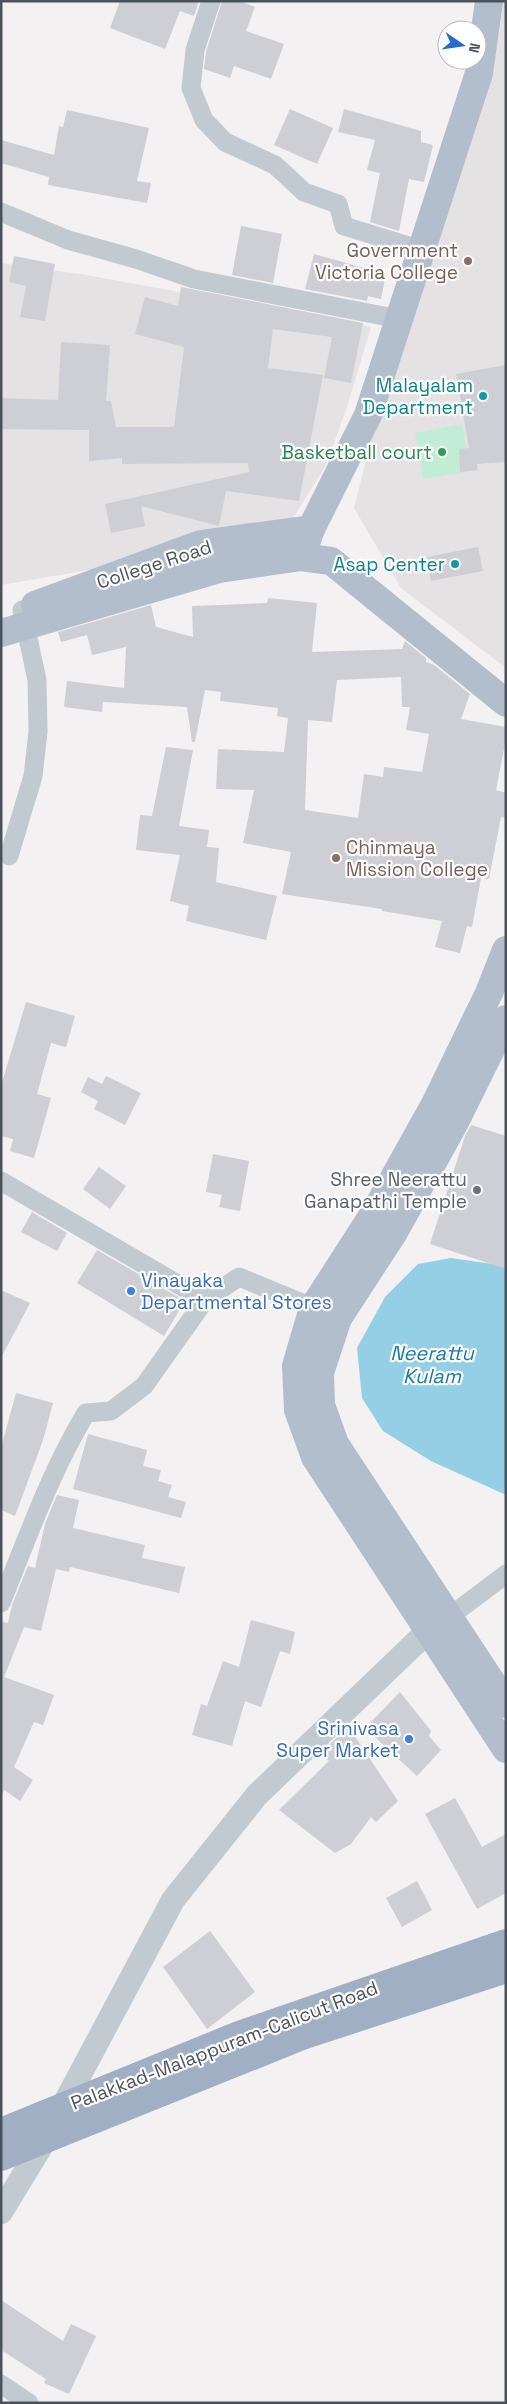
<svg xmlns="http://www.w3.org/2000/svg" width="507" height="2404" viewBox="0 0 507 2404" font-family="'Space Grotesk',sans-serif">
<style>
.education{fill:#e4e2e2}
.green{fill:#c3ecd6}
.water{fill:#94cfe5}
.building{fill:#cecfd4;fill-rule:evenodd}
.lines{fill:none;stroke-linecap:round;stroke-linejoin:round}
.minor{stroke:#c2cad1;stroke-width:19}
.tertiary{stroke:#c2cad1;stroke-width:24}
.primary{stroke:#b3becd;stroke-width:28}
.trunk{stroke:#a0afc4;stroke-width:28}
.education-dot{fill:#8d6e63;stroke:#fff;stroke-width:2}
.culture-dot{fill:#0f9aa8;stroke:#fff;stroke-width:2}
.leisure-dot{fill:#2e9e5b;stroke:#fff;stroke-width:2}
.worship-dot{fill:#6b7280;stroke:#fff;stroke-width:2}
.shop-dot{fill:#3f7fe0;stroke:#fff;stroke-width:2}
.labels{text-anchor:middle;stroke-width:4.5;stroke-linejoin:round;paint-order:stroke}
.education-label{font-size:19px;fill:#785e54;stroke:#fff;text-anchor:end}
.culture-label{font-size:19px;fill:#0d838f;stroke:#fff;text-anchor:end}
.leisure-label{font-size:19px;fill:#27864d;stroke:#fff;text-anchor:end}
.street-label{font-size:19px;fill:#4a525c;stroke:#fff}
.worship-label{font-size:19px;fill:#5b616d;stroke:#fff;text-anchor:end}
.shop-label{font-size:19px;fill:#366cbe;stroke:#fff;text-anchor:start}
.water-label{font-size:20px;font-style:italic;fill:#197ba1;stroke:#fff}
</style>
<rect width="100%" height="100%" fill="#f3f1f1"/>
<g class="education">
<path d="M 500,1 L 506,1 L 506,668 L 401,588 L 354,508 L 372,437 Z"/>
<path d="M 1,263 L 86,275 L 371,327 L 347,407 L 326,465 L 293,518 L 100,568 L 1,585 Z"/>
</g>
<path class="green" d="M 462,424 L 470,471 L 423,479 L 415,433 Z"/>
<path class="water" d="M 451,1258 L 506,1266 L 506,1495 L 431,1461 L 383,1431 L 362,1398 L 357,1348 L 385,1297 L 418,1264 Z"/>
<g class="building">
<path d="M 120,1 L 199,1 L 194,16 L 180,11 L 165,49 L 110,28 Z"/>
<path d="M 222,1 L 240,1 L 255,7 L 246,31 L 284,44 L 271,79 L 234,66 L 230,78 L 204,69 L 206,52 Z"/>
<path d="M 290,109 L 333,128 L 317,164 L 274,145 Z"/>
<path d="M 344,109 L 421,131 L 421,142 L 433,145 L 424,182 L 409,179 L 399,231 L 370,222 L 380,173 L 367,170 L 375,140 L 338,132 Z"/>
<path d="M 67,110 L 149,128 L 137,181 L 151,183 L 147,203 L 48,185 L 49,177 L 1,163 L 1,140 L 54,155 L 59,126 L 63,127 Z"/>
<path d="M 241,226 L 282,234 L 273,283 L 232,275 Z"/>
<path d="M 314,254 L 386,274 L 381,299 L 368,296 L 367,301 L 305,289 Z"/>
<path d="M 14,256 L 55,264 L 45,321 L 20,317 L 26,286 L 9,282 Z"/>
<path d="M 181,287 L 363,323 L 351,383 L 324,378 L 332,337 L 273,329 L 268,368 L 323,375 L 299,501 L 226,491 L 219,526 L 141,506 L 145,526 L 111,533 L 105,504 L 249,472 L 248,463 L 122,464 L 122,458 L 89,461 L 89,430 L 1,429 L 1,398 L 58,400 L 61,342 L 110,345 L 106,401 L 111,401 L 116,427 L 174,427 L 184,347 L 135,334 L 145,297 L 178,306 Z"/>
<path d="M 506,365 L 506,462 L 477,464 L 478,470 L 460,472 L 459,449 L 469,448 L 456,374 Z"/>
<path d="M 478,547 L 483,571 L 431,581 L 427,557 Z"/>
<path d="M 268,598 L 317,603 L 312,652 L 402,649 L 405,641 L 426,658 L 426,662 L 434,665 L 470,694 L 461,719 L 506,727 L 506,739 L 496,790 L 506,793 L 506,818 L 501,817 L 489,879 L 481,878 L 472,927 L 467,926 L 460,953 L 435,947 L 442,921 L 382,911 L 382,909 L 282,894 L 291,852 L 243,843 L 254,790 L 216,789 L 218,749 L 284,752 L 288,718 L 277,716 L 278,708 L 220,701 L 221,692 L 205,690 L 195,742 L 192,742 L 187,707 L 103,702 L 102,712 L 64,707 L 67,681 L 124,688 L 126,647 L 92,655 L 87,635 L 61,642 L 58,632 L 151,605 L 156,627 L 193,637 L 192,606 L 267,603 ZM 401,677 L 402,707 L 410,707 L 406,730 L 429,734 L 422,772 L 384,767 L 383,777 L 364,774 L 358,818 L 305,810 L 308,720 L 332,722 L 337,680 Z"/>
<path d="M 166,747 L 193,750 L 179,826 L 209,830 L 207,847 L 219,848 L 216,882 L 277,896 L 266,940 L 186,921 L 189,906 L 170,901 L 180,855 L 136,850 L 140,815 L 152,816 Z"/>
<path d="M 26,1002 L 75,1016 L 66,1047 L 51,1043 L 37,1094 L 51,1098 L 34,1158 L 10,1151 L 13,1139 L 1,1136 L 1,1086 Z"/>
<path d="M 106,1076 L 141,1093 L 125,1125 L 94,1109 L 98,1101 L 81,1092 L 88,1077 L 102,1084 Z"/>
<path d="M 471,1125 L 506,1136 L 506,1269 L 430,1244 L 465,1136 Z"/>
<path d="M 213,1154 L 249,1161 L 240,1211 L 219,1207 L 222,1195 L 206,1192 Z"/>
<path d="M 99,1167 L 126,1186 L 110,1209 L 83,1189 Z"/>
<path d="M 32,1212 L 67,1233 L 57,1251 L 21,1232 Z"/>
<path d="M 97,1250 L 185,1301 L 164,1336 L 77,1283 Z"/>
<path d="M 1,1290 L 30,1303 L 1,1358 Z"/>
<path d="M 16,1393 L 53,1403 L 43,1440 L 15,1516 L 1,1510 L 1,1448 Z"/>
<path d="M 88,1434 L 147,1450 L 143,1466 L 161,1470 L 158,1481 L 172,1485 L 168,1497 L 186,1502 L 181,1518 L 73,1489 Z"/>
<path d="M 57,1495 L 79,1500 L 73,1528 L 145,1545 L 142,1558 L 185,1567 L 179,1593 L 70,1567 L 69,1572 L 56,1569 L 41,1631 L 24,1627 L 4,1677 L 54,1695 L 43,1725 L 34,1722 L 14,1767 L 33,1780 L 20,1801 L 4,1790 L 1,1797 L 1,1621 L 8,1623 L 12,1605 L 28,1566 L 35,1568 L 45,1524 Z"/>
<path d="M 251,1620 L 295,1632 L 290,1654 L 280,1651 L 261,1707 L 245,1701 L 232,1746 L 192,1735 L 201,1704 L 207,1706 L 223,1661 L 239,1667 Z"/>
<path d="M 400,1692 L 431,1731 L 429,1736 L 441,1750 L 417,1776 L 365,1728 Z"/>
<path d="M 348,1726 L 398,1801 L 376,1822 L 371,1817 L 351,1844 L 335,1853 L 279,1810 L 329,1761 L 320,1754 Z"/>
<path d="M 455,1798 L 482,1847 L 506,1834 L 506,1893 L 477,1909 L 425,1814 Z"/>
<path d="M 417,1881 L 432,1910 L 402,1927 L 386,1898 Z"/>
<path d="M 210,1931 L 255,1992 L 207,2029 L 163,1967 Z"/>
<path d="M 1,2300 L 63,2341 L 71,2324 L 96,2336 L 69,2394 L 44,2383 L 46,2379 L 1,2350 Z"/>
</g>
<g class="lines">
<g class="minor">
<path d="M 211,1 L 195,50 L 191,88 L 204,120 L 225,142 L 275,165 L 304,192 L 338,204 L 344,226 L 422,250"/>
<path d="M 1,212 L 68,240 L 136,259 L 194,279 L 399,319"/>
<path d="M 9,856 L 33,776 L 38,732 L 37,680 L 22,610"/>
<path d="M 1,1181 L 205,1300"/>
<path d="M 1,1603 C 27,1539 50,1473 86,1413 L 111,1411 L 144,1386 L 205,1300 L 239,1277 L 324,1312"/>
<path d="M 449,1617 L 506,1574"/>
<path d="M 1,2384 L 29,2403"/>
</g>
<path class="tertiary" d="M 1,2212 L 45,2140 L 173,1900 L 257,1795 L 428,1631 L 443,1621"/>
<g class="primary">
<path d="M 301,557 L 311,529 L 368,415 L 479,73 L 489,1"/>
<path d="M 35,605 L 201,544 L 311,529"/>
<path d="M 1,633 L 219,569 L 301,557 L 331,561 L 506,703"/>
<path d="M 506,950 L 489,993 L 435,1104 L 376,1210 L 313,1308 L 296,1366 L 298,1410 L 315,1457 L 506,1749"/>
<path d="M 506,1019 L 454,1124 L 394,1232 L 338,1318 L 320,1373 L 321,1405 L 335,1444 L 506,1704"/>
</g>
<g class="trunk">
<path d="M 1,2132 L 239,2035 L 506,1943"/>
<path d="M 1,2157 L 302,2036 L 506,1969"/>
</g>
</g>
<g class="education-dot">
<circle cx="468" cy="261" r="5"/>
<circle cx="336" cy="858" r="5"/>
</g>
<g class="culture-dot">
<circle cx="483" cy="396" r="5"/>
<circle cx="455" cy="564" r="5"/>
</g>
<circle class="leisure-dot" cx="442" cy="452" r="5"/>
<circle class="worship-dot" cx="477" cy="1190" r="5"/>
<g class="shop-dot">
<circle cx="131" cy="1291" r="5"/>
<circle cx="409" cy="1739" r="5"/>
</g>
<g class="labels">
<g class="education-label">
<text x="458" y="257">Government<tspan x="458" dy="22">Victoria College</tspan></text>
<text x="346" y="854" text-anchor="start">Chinmaya<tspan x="346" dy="22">Mission College</tspan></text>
</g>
<g class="culture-label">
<text x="473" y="392">Malayalam<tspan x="473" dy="22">Department</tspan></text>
<text x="445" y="571">Asap Center</text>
</g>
<g class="leisure-label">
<text x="432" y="459">Basketball court</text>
</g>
<g class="street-label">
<text transform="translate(154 564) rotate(-18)" y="7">College Road</text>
<text transform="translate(224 2045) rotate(-21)" y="7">Palakkad-Malappuram-Calicut Road</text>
</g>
<g class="worship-label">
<text x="467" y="1186">Shree Neerattu<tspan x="467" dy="22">Ganapathi Temple</tspan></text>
</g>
<g class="shop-label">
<text x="141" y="1287">Vinayaka<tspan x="141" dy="22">Departmental Stores</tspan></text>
<text x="399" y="1735" text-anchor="end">Srinivasa<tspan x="399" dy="22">Super Market</tspan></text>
</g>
<g class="water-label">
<text x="432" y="1360">Neerattu<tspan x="432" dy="23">Kulam</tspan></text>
</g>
</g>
<rect width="507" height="2404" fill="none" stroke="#4a525c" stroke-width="5"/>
<g transform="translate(462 45) rotate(103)"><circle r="24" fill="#ffffff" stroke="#b7babe"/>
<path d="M0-4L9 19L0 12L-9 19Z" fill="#2969d4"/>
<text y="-8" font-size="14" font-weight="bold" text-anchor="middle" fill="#4a525c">N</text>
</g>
</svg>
